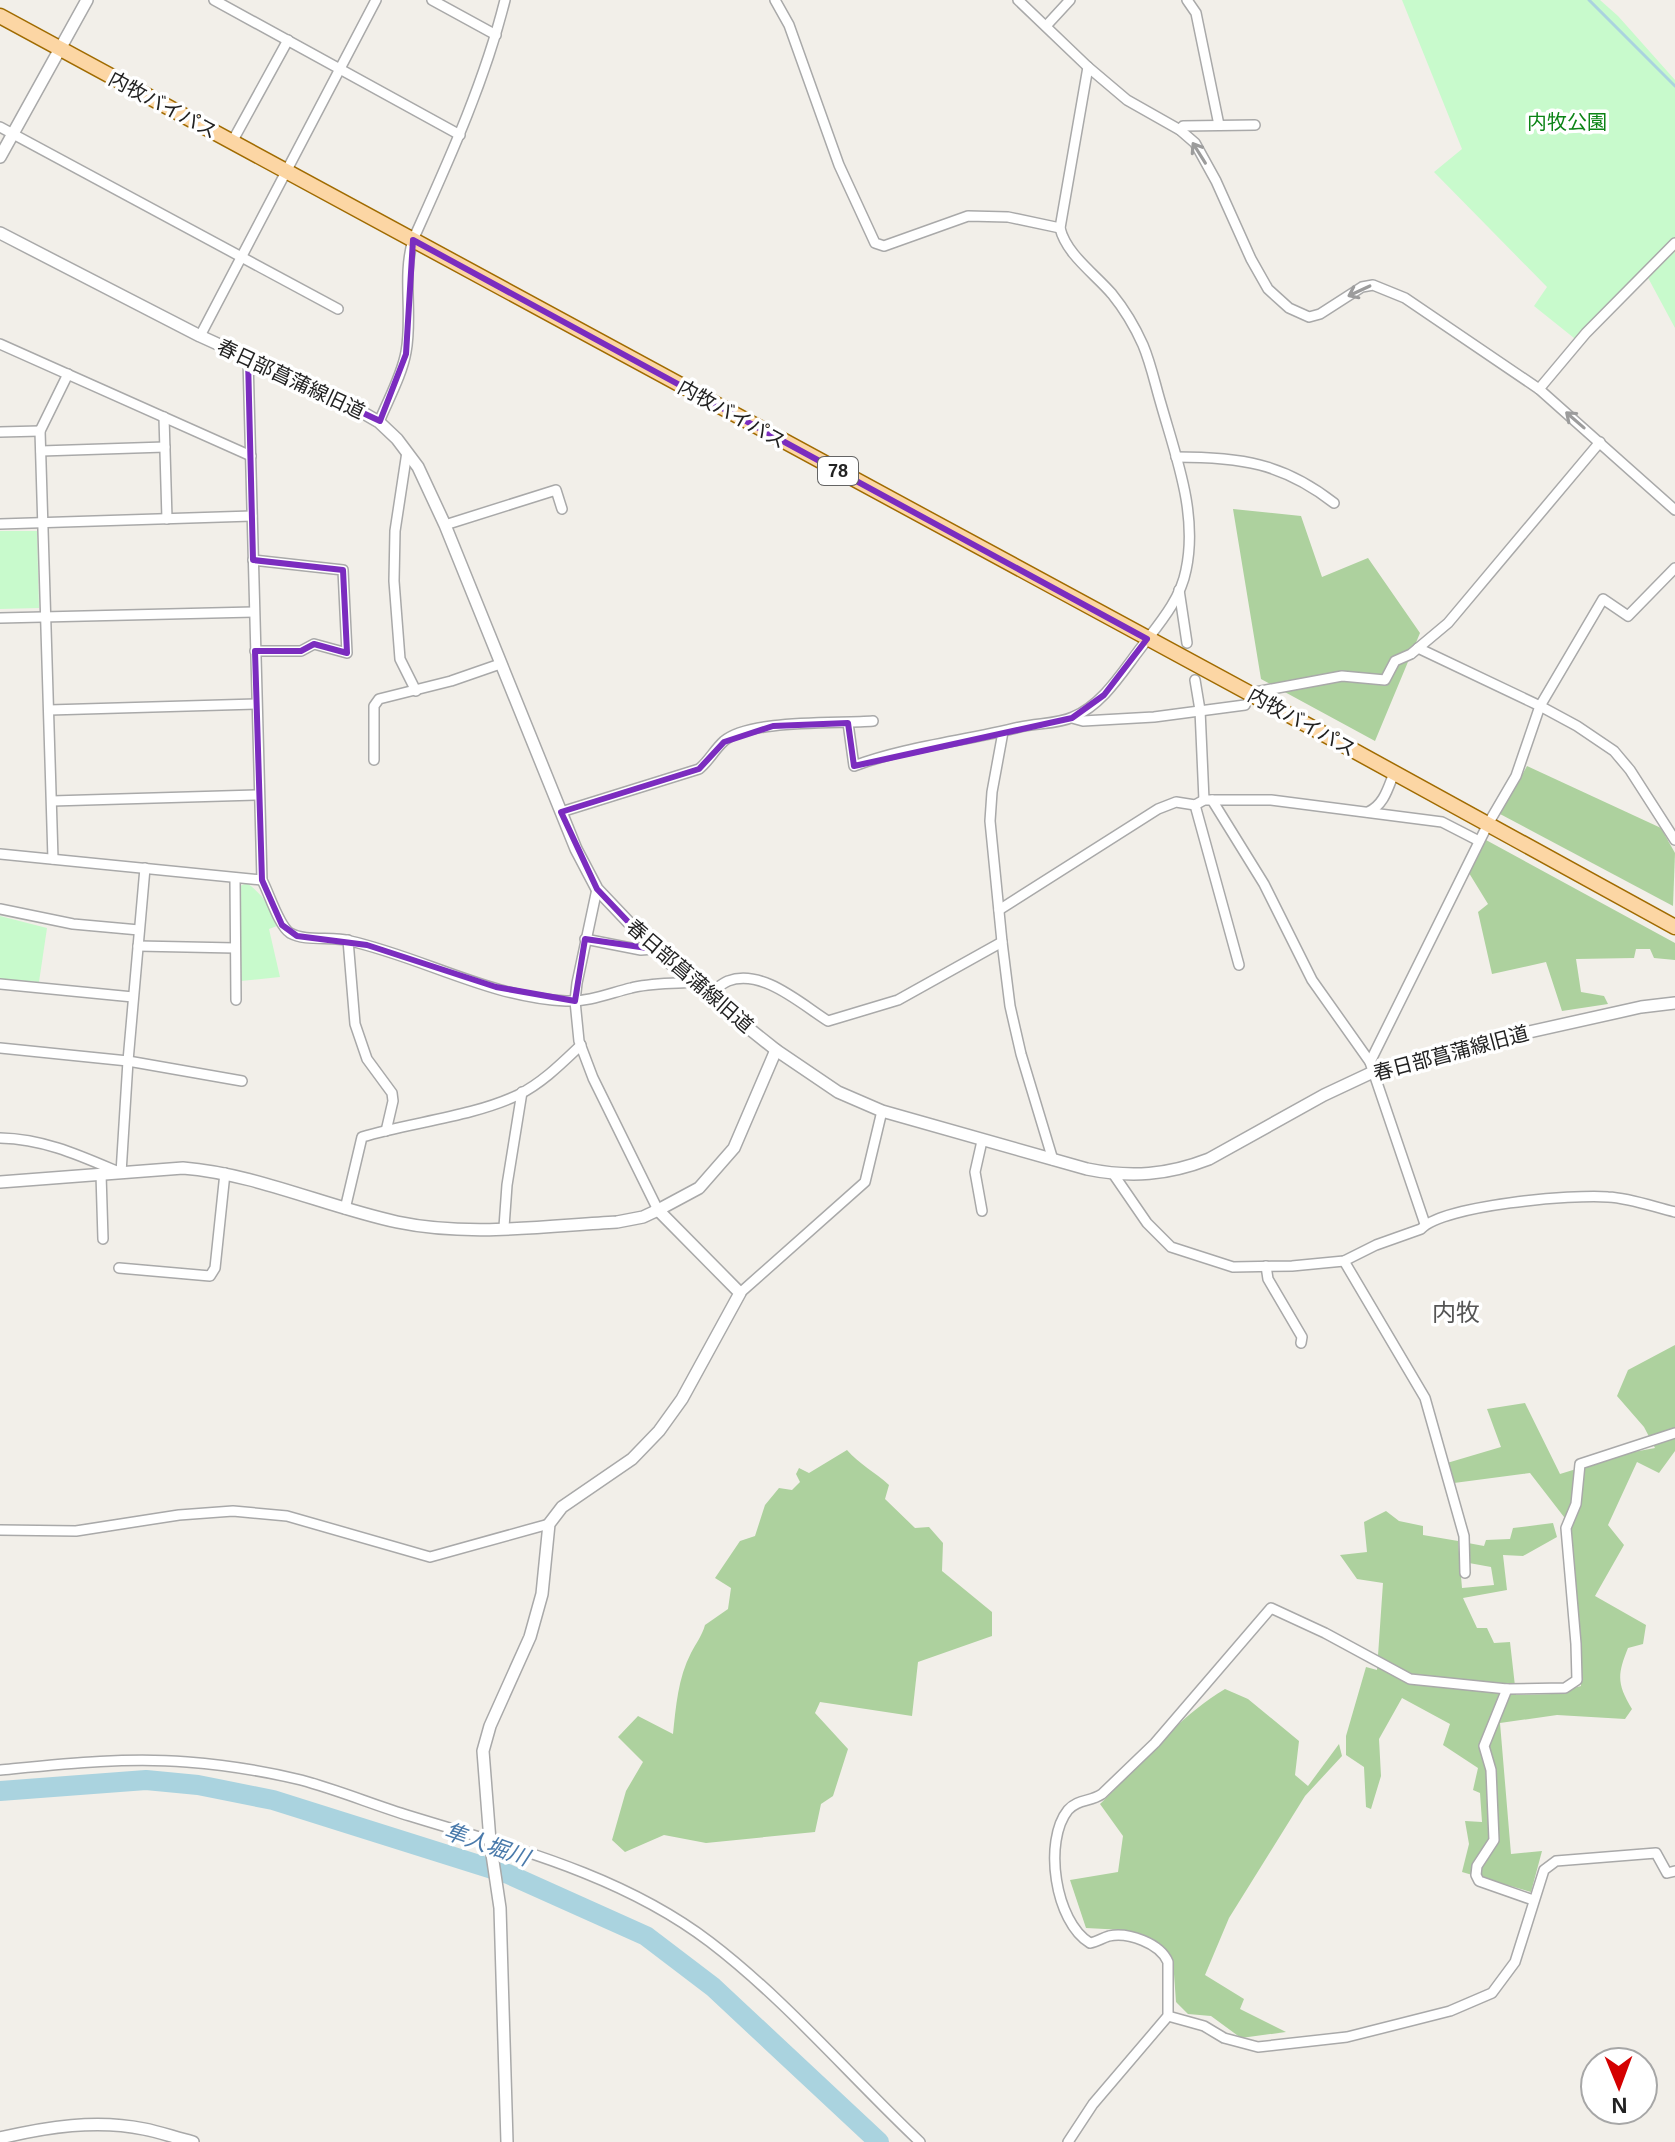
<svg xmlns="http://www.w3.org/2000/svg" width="1675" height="2142" viewBox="0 0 1675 2142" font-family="Helvetica,'Noto Sans JP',sans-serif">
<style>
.forest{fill:#add19e}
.park{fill:#c8facc}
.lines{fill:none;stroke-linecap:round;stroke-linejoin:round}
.stream{stroke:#aad3df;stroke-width:3}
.river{stroke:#aad3df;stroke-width:20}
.minor-casing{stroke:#a9a9a9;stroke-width:12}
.tertiary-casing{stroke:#a9a9a9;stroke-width:14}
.primary-casing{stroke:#a06b00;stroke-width:17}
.minor{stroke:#fff;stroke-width:9}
.tertiary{stroke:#fff;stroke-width:11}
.primary{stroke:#fcd6a4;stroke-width:14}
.oneway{stroke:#9c9c9c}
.marked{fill:none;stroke:#7b2cbf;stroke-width:6;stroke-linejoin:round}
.labels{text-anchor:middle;stroke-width:7;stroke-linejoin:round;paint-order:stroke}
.shield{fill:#fff;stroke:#646464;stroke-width:2}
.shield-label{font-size:18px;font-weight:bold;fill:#222}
.street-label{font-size:20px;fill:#222;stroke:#fff}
.park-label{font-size:20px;fill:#0c8416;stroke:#fff}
.water-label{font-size:22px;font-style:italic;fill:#4a7aab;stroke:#fff}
.quarter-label{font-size:24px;fill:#555;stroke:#fff}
</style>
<rect width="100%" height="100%" fill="#f2efe9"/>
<g class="forest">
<path d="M 1233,509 L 1301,516 L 1322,577 L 1368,558 L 1420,633 L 1375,741 L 1261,679 Z"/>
<path d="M 1527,766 L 1661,828 L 1675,853 L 1673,906 L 1500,814 Z"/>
<path d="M 1486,840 L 1675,943 L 1675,960 L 1654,958 L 1650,949 L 1636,949 L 1634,958 L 1576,959 L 1581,992 L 1604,996 L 1608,1004 L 1562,1011 L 1546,962 L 1492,974 L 1478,912 L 1488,904 L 1469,873 Z"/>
<path d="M 1675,1345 L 1675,1451 L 1659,1473 L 1637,1462 L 1608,1525 L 1624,1545 L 1595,1596 L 1646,1625 L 1643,1644 L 1628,1648 C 1617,1675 1617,1684 1632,1709 L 1625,1719 L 1557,1715 L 1500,1723 L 1511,1854 L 1542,1851 L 1531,1892 L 1462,1872 L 1469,1844 L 1465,1821 L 1482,1822 L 1480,1793 L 1473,1790 L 1478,1768 L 1443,1745 L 1450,1724 L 1402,1698 L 1379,1739 L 1381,1776 L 1371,1809 L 1366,1807 L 1364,1767 L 1346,1755 L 1346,1736 L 1366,1667 L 1377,1670 L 1383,1583 L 1357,1579 L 1340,1555 L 1367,1552 L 1364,1522 L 1386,1511 L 1399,1521 L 1423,1526 L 1423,1535 L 1458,1541 L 1462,1588 L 1494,1585 L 1491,1567 L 1469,1563 L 1468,1543 L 1484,1546 L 1486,1540 L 1510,1539 L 1513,1528 L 1553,1523 L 1557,1537 L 1523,1556 L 1503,1555 L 1507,1590 L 1463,1598 L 1477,1628 L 1487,1628 L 1494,1643 L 1510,1642 L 1516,1695 L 1552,1694 L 1581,1686 L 1571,1526 L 1530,1473 L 1454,1483 L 1447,1463 L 1501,1447 L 1487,1409 L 1525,1403 L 1560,1474 L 1628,1453 L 1655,1448 L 1644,1427 L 1617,1396 L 1628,1370 Z"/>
<path d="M 847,1450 C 859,1464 875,1472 889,1485 L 885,1499 L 915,1528 L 929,1527 L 943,1543 L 942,1571 L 992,1612 L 992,1636 L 918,1662 L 912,1716 L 820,1702 L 815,1713 L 848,1749 L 833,1796 L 821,1804 L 815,1832 L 706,1843 L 664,1835 L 625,1852 L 612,1840 L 626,1791 L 643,1762 L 618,1737 L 638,1716 L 673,1734 C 676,1706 678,1678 691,1653 C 696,1643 702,1636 705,1625 L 728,1609 L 731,1588 L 715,1578 L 740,1541 L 755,1536 L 765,1505 L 779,1488 L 792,1490 L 800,1482 L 796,1474 L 799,1468 L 809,1473 Z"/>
<path d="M 1225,1689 L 1248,1699 L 1299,1741 L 1295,1775 L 1308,1786 L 1339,1744 L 1342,1756 L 1305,1796 L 1229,1918 L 1205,1975 L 1244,1999 L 1240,2009 L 1286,2032 L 1241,2038 L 1211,2016 L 1188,2014 L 1176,2002 L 1173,1960 L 1124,1930 L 1086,1928 L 1070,1880 L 1118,1872 L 1123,1836 L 1100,1804 C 1141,1765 1176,1718 1225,1689 Z"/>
</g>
<g class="park">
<path d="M 1402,0 L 1600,0 L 1618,16 L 1675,80 L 1675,328 L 1646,274 L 1579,342 L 1534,306 L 1547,287 L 1434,172 L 1462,149 Z"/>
<path d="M 0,531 L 37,531 L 39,608 L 0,609 Z"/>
<path d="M 247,883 C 264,896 270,906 277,926 L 269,929 L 280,977 L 241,981 L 240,886 Z"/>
<path d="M 0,916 L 47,928 L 39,982 L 0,979 Z"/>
</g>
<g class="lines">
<path class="stream" d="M 1589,0 L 1675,86"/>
<path class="river" d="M 0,1791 L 146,1780 L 198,1785 L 273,1800 L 508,1874 L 646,1936 L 713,1987 L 879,2142"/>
<g class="minor-casing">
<g id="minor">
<path d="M 214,0 L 460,135"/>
<path d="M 432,0 L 496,35"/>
<path d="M 775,0 L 789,25 L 839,165 L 875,243 L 884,246 L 968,216 L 1008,217 L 1060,228"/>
<path d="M 1018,0 L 1088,67 L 1127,100 L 1180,130 L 1195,143 L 1216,181 L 1251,259 L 1268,289 L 1289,308 L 1309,317 L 1320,314 L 1362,287 L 1373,285 L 1405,298 L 1539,389 L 1675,510"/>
<path d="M 1187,0 L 1196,13 L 1219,125"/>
<path d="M 1046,26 L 1070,0"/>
<path d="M 0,127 L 338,309"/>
<path d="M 1180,130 L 1183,126 L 1255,125"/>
<path d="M 232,142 L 288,40"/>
<path d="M 200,336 L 376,0"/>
<path d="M 0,344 L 251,456"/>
<path d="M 248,359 L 262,880 C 269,893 279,926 290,933 C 306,942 332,936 350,941 C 422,957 491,998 566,1001 C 589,1002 610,993 631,988 C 650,983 672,984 692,982"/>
<path d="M 1539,389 L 1586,333 L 1675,243"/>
<path d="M 164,417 L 167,519"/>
<path d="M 379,422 C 388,400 402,375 406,352 C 413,315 402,276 413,240 C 448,162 484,84 505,0"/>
<path d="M 0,432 L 40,431"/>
<path d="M 41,451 L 165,447"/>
<path d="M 407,452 L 395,531 L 394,581 L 400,659 L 416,691"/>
<path d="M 1176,457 C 1240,457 1283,463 1334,503"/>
<path d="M 0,524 L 252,516"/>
<path d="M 445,525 L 556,490 L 562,509"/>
<path d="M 253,560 L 343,570 L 347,653 L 314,644 L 301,651 L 255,651"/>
<path d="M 1179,590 L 1187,643"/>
<path d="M 0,618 L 254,612"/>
<path d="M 1418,648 L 1540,706 L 1577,726 L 1614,751 L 1630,770 L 1675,840"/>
<path d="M 1195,680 L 1200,710 L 1204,800"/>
<path d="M 1250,693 L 1342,676 L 1385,680 L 1395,661 L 1411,654 L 1448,623 L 1600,442"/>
<path d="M 49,710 L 256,704"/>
<path d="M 1072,718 L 1083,721 L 1154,717 L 1245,705"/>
<path d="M 848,723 L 854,766 C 908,746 965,741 1020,727 C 1037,723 1058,724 1073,717 C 1101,705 1119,677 1137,653 C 1156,627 1180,602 1186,570 C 1198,514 1176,457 1161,404 C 1155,384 1151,364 1143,345 C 1135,327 1125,310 1112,294 C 1095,274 1066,254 1060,228 L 1088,67"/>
<path d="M 1003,732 L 992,792 L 990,821 L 1002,942 L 1010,1006 L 1021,1054 L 1053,1160"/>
<path d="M 374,760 L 374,706 L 379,699 L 451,681 L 500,664"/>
<path d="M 1212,800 L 1264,884 L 1312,980 L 1370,1062 L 1425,1224"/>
<path d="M 52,801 L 258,795"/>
<path d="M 1195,805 L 1239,965"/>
<path d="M 561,812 L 699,769 C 709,761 714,750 724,741 C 750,719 837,724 873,721"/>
<path d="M 1368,812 C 1384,805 1388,788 1394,773"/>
<path d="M 0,854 L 262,880"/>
<path d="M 53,859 L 40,431 L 68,374"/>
<path d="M 235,878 L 236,1000"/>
<path d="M 597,889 L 577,983 L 575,1001 L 579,1041 L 593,1078 L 658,1210"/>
<path d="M 0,909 L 73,924 L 139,930"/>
<path d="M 999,910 L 1158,809 L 1176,802 L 1195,805 L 1204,800 L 1271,800 L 1442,822 L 1479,841"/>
<path d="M 585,939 L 641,950 L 654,949"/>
<path d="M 348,940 L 355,1024 L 367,1059 L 392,1093 L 393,1101 L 386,1131"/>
<path d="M 138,946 L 235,948"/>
<path d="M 0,984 L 133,997"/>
<path d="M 707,995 C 713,991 721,984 728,981 C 762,968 801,1004 828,1021 L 898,1000 L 1002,942"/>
<path d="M 0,1048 L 128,1061 L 242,1081"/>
<path d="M 1370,1062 L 1488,824 L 1516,776 L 1540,706 L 1603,599 L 1628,616 L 1675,568"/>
<path d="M 0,1138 C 45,1139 81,1156 121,1173 L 128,1061 L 145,868"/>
<path d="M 101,1174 L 103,1239"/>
<path d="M 1114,1175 L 1147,1223 L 1171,1247 L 1233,1267 L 1292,1266 L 1344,1261 L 1376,1245 L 1421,1229 C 1443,1205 1574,1194 1608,1197 C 1630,1198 1654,1207 1675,1212"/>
<path d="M 345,1209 L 362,1137 C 412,1122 471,1117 518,1095 C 542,1083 561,1064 581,1045"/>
<path d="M 982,1211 L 975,1172 L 982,1141"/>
<path d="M 504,1227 L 507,1185 L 522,1092"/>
<path d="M 1344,1261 L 1425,1398 L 1464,1536 L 1465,1573"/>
<path d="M 1266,1266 L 1268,1279 L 1302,1337 L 1301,1343"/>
<path d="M 119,1268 L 210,1276 L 215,1268 L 225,1173"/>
<path d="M 740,1293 L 865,1182 L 882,1111"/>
<path d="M 0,1530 L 76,1531 L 179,1515 L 233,1511 L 287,1516 L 430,1557 L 549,1524"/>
<path d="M 1507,1689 L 1484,1746 L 1491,1770 L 1494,1840 L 1477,1866 L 1476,1875 L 1479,1881 L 1533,1900"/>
<path d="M 0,1770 C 62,1764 125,1757 187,1762 C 225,1765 264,1771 301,1780 C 338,1790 374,1805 410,1816 C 514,1848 622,1875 710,1942 C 786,2000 850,2076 920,2142"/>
<path d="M 1168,2016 L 1204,2026 L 1224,2038 L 1258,2047 L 1347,2037 L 1450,2011 L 1492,1993 L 1515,1962 L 1544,1870 L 1556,1861 L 1656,1853 L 1667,1873 L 1675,1871"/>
<path d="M 1068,2142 L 1093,2104 L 1168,2016 L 1168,1962 C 1160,1943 1128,1932 1109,1936 C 1102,1938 1097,1942 1090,1943 C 1055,1922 1043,1841 1068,1810 C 1078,1799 1090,1802 1102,1794 L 1155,1743 L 1271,1608 L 1325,1633 L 1410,1679 L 1507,1689 L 1565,1688 L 1577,1680 L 1576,1644 L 1566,1528 L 1576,1504 L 1580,1464 L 1675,1433"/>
</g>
</g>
<g class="tertiary-casing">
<g id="tertiary">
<path d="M 0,157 L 87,0"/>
<path d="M 0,233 L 200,336 L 341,400 L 379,422 L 397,439 L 418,467 L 445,525 L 576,849 L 597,889 L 654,949 L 707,995 L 776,1050 L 838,1092 L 882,1111 L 1087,1169 C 1131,1178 1168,1175 1209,1159 L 1324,1095 L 1373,1072 L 1431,1054 L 1641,1007 L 1675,1003"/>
<path d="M 0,1182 L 183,1168 C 256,1174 324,1206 397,1222 C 468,1237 545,1226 617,1222 L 643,1217 L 658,1210"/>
<path d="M 0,2138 C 47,2127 96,2119 144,2129 C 160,2132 176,2138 193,2142"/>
<path d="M 507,2142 L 500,1908 L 490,1841 L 483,1751 L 490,1726 L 530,1637 L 542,1594 L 549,1524 L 562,1507 L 632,1459 L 659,1431 L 682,1399 L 740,1293 L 658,1210 L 699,1188 L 734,1148 L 776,1050"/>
</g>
</g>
<g class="primary-casing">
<path id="primary" d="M 0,16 L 1249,693 L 1675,927"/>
</g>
<use href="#minor" class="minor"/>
<use href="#tertiary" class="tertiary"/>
<use href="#primary" class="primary"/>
</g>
<defs><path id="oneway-shaft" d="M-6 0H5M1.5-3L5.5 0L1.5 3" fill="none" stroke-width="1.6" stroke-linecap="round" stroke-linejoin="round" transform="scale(2)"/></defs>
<g class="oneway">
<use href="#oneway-shaft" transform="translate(1199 153) rotate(-122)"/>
<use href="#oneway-shaft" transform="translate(1359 291) rotate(155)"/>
<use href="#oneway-shaft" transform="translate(1575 420) rotate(-139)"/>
</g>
<path class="marked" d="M 413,240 L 1147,639 L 1104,695 L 1072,718 L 854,766 L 848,723 L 773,726 L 724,742 L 699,769 L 561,812 L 597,889 L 654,949 L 585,939 L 575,1001 L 496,987 L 367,945 L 297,936 L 282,925 L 262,880 L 255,651 L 301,651 L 314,644 L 347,653 L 343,570 L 253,560 L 248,359 L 380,421 L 406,354 Z"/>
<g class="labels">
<rect class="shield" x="818" y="457" width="40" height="28" rx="6"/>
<g class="shield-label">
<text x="838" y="477">78</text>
</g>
<g class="street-label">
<text transform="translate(163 105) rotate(28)" y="7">内牧バイパス</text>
<text transform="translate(291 379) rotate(25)" y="7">春日部菖蒲線旧道</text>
<text transform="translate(732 414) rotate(29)" y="7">内牧バイパス</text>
<text transform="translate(1302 722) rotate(29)" y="7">内牧バイパス</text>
<text transform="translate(690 976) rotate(41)" y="7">春日部菖蒲線旧道</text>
<text transform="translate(1451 1053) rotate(-15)" y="7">春日部菖蒲線旧道</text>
</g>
<g class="park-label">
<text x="1567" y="129">内牧公園</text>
</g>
<g class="water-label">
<text transform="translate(487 1844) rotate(19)" y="8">隼人堀川</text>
</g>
<g class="quarter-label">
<text x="1456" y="1321">内牧</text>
</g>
</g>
<g transform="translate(1619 2086) rotate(179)"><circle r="38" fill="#ffffff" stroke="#a7a7a7" stroke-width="2"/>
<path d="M0-6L14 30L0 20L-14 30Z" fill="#d40000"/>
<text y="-12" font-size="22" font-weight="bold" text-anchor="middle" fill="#222222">N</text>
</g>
</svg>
